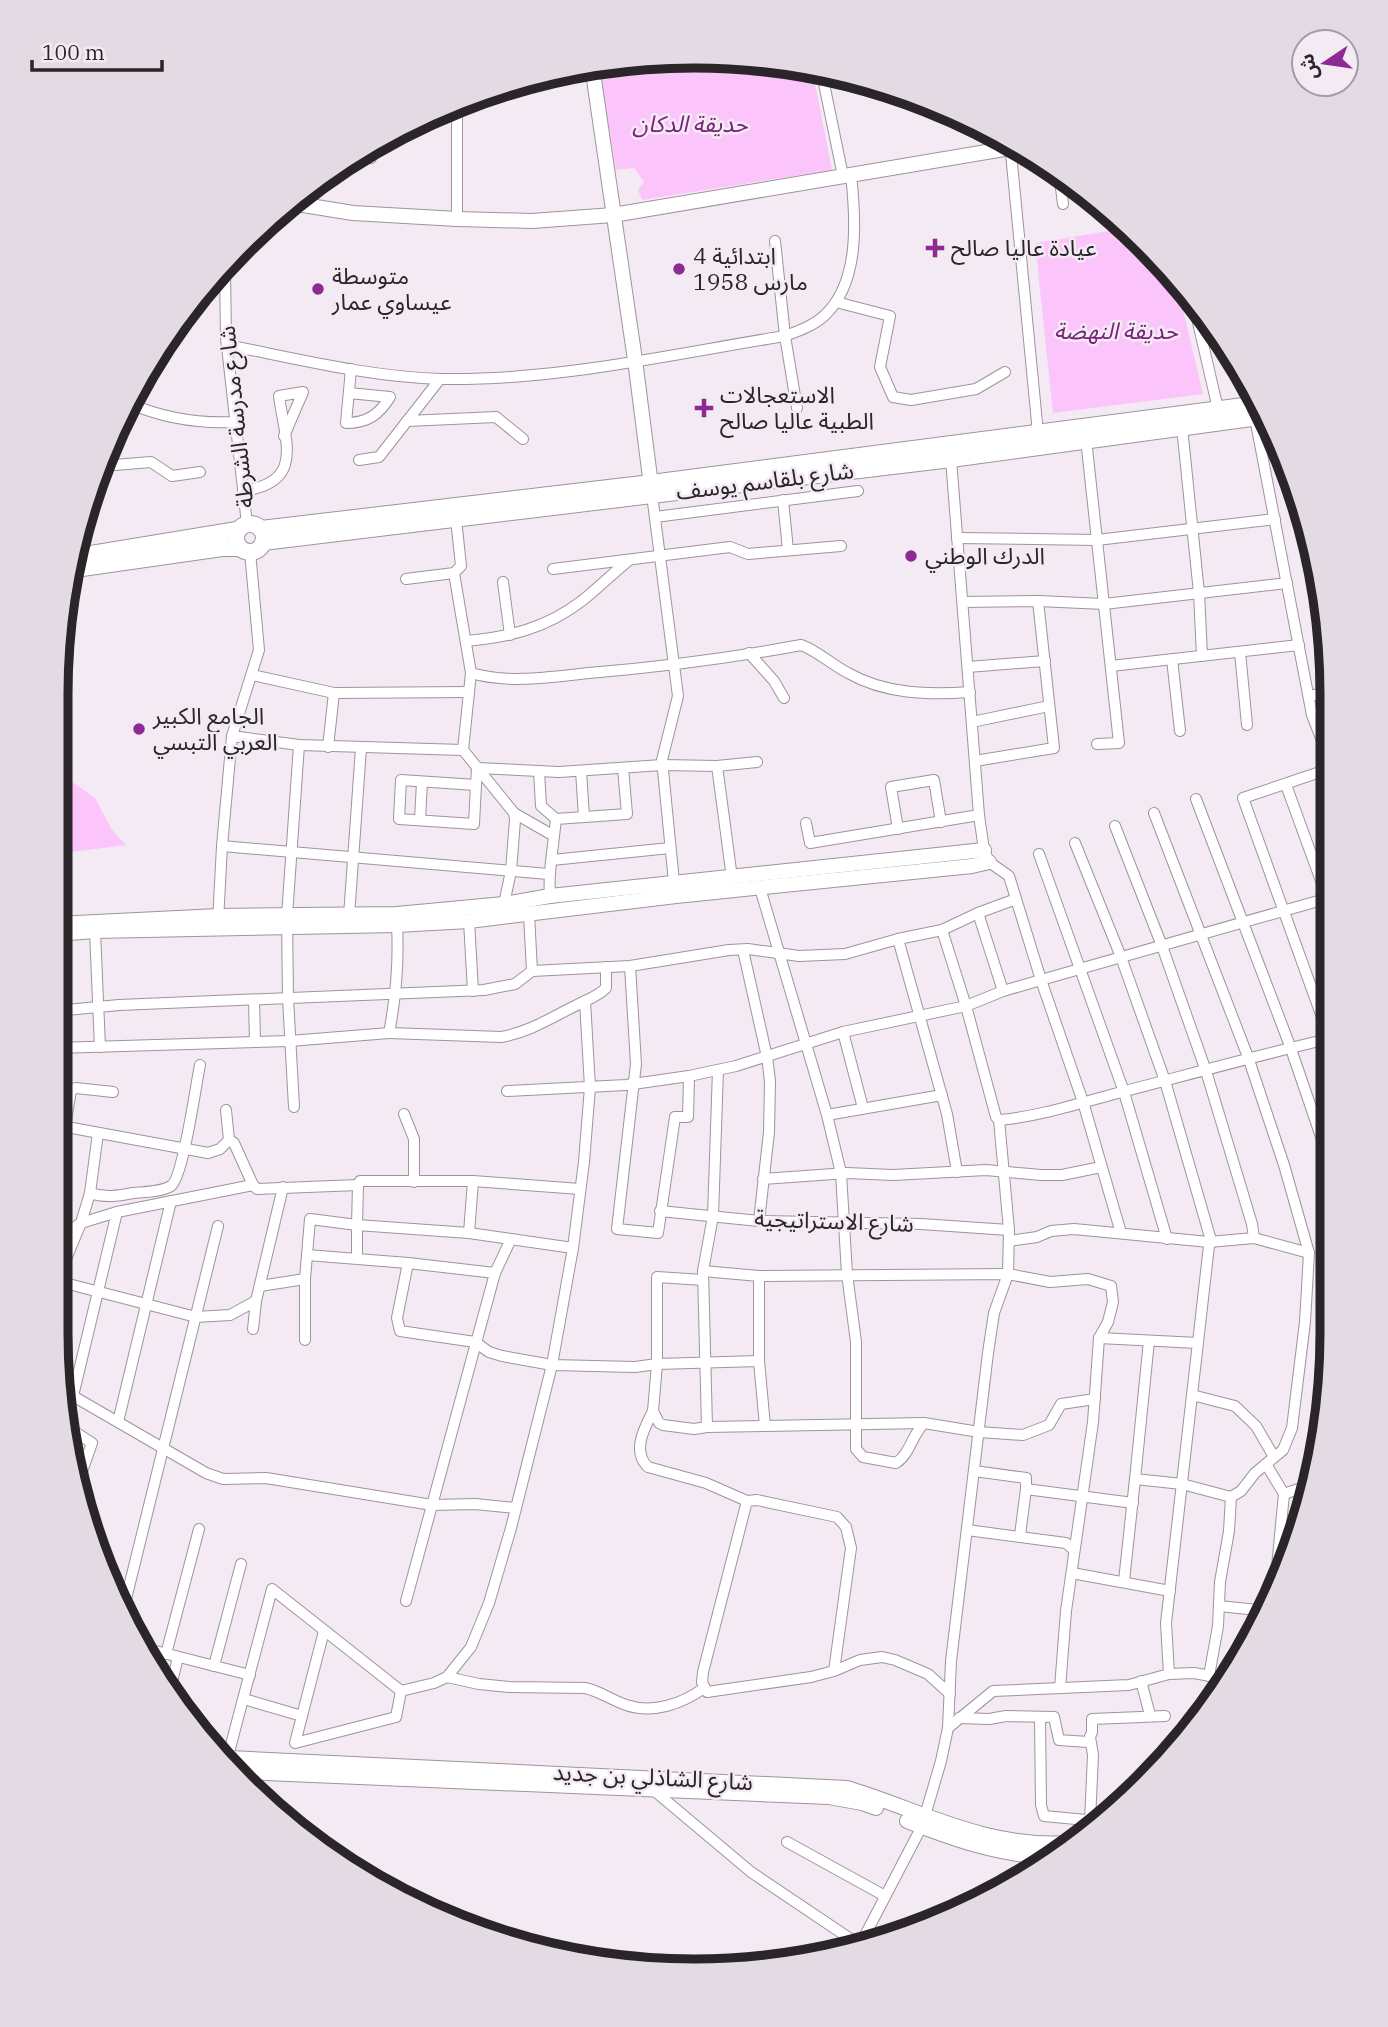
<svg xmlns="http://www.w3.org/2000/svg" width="1388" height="2027" viewBox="0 0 1388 2027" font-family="'IBM Plex Serif','Noto Sans Arabic',serif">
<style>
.green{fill:#fbc5fc}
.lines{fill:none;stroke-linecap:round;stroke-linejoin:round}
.street-casing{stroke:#9d949d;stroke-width:12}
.secondary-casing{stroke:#9d949d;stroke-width:16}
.primary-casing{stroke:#9d949d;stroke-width:18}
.street{stroke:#fff;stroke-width:10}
.secondary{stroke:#fff;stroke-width:14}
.primary{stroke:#fff;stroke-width:16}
.poi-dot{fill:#8d2b92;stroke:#f4eaf4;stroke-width:2.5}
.labels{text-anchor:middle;stroke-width:5;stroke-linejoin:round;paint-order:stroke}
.park-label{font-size:23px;font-style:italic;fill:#76247a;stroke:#f4eaf4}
.poi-label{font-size:23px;fill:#292529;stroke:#f4eaf4;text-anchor:start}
.street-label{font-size:23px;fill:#292529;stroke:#f4eaf4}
.rim{fill:none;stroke:#292529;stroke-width:9}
</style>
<rect width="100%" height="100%" fill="#f4eaf4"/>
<g class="green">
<path d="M 694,56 L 812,68 L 832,170 L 642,200 L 638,190 L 644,182 L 634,168 L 616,170 L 599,65 Z"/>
<path d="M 1127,228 L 1145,243 L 1176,280 L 1203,394 L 1053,413 L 1035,243 Z"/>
<path d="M 65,777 L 95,798 L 112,830 L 126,845 L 72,852 L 56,847 L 56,789 Z"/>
</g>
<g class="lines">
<g class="street-casing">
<g id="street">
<path d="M 821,69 L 843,176"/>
<path d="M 1010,143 L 1038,433"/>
<path d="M 348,159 L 371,158 L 371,147"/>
<path d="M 1059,172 L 1063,204"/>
<path d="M 457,219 L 457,102"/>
<path d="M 775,241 L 785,336 L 797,408"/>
<path d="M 225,268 L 226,338 L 247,524"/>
<path d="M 1193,301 L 1218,409"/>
<path d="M 836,302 L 890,316 L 880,367 L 893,397 L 911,400 L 976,389 L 1005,372"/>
<path d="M 227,345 C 298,359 370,377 442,379 C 557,381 672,354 785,336 C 798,331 813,326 824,316 C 860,283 856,220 851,175"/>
<path d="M 349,393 L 390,397 C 379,415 367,423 346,423 L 351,369"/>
<path d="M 128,403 C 163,418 198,424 236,422"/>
<path d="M 1255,418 L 1312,715 L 1332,766"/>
<path d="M 407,421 L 496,417 L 523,439"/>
<path d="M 1182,427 L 1199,593 L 1202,656"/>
<path d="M 1086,439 L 1119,743 L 1097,744"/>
<path d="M 951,459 L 979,815 L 984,850 L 989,862 L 1009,876 L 1041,980 L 1083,1102 L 1121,1233"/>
<path d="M 359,460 L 379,457 L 440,379"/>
<path d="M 103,466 L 151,462 L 172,476 L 200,472"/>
<path d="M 243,491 C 305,482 285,442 279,396 L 303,392 L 284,436"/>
<path d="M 652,495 L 678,696 L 662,760 L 674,882"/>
<path d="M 783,500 L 788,550"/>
<path d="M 655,517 L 858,491"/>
<path d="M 957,538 L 1097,540 L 1275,519"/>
<path d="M 553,569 L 730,547 L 748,554 L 841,546"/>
<path d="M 454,573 L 471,673 L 463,750 L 514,813 L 515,820 L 511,871 L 504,904"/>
<path d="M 406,579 L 454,573 L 461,566 L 456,519"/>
<path d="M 503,582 L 510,635"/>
<path d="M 963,602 L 1038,601 L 1104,604 L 1287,583"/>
<path d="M 466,641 C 510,637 547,628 583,600 C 598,588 612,574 628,561"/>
<path d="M 1240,652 L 1247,725"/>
<path d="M 749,653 L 774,681 L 784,698"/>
<path d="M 1172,659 L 1180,731"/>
<path d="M 1111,666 L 1299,645"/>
<path d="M 968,667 L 1045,661"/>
<path d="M 471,673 C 509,684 550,677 589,673 C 660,667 731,658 801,645 C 818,651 832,665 848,673 C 885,694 928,695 970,692"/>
<path d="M 252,675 L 334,693 L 469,692"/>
<path d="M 1309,696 L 1332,692"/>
<path d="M 972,722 L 1049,706"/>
<path d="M 232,736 L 299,745 L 463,750"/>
<path d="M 328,747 L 334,693"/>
<path d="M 975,761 L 1054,748 L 1038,601"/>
<path d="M 717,766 L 732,878"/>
<path d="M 1332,768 L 1243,798 L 1332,1045"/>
<path d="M 539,771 L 541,806 L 556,819"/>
<path d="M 581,771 L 584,817"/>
<path d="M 401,780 L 476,785 L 474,824 L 399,819 Z"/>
<path d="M 476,785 L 477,768 L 559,772 L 662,765 L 717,766 L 757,762"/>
<path d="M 1286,785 L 1332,911"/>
<path d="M 1196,799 L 1290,1046 L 1332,1169"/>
<path d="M 514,813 L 554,836 C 552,856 548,875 550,896"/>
<path d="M 1154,813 L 1248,1057 L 1284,1165 L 1309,1253 L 1305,1322 L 1292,1428 L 1283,1450 L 1255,1473 L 1241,1491 L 1231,1497 L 1229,1531 L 1220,1582 L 1218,1626 L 1209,1676"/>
<path d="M 420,820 L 422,782"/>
<path d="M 806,823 L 810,843 L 979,815"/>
<path d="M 1115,826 L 1162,946 L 1206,1071 L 1252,1224 L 1254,1238"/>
<path d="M 898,829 L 891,787 L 934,780 L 941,822"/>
<path d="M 554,836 L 556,819 L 627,814 L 623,768"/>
<path d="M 1075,843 L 1121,957 L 1165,1081 L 1210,1237 L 1166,1623 L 1169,1674"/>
<path d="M 222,846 L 548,874"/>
<path d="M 1039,854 L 1124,1092 L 1167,1239"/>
<path d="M 552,860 L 670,848"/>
<path d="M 760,888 L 827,1115 L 841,1173 L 847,1274 L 856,1342 L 856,1449 L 863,1457 L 896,1463 C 910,1454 912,1435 924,1423"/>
<path d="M 978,913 L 1003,991"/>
<path d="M 529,914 L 532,971"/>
<path d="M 349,916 L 361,748"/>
<path d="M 218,921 L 222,846 L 232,736 L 259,650 L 250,552"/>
<path d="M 469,921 L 473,991"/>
<path d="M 397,925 C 399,962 396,997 389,1033 L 501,1037 C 530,1032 552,1017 577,1005 C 588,999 597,997 606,988 L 606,967"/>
<path d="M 942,930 L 966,1006 L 996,1117 L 999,1120 C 1037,1117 1077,1104 1114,1094 C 1187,1075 1259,1055 1332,1038"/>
<path d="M 95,931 L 100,1047"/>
<path d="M 898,939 L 947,1114 L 957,1172"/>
<path d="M 743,950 L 767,1057 L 770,1081 L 769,1132 L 759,1221"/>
<path d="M 630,966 L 636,1064 L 617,1229 L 658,1233 L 675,1117 L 688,1117 L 689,1076"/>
<path d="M 254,1000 L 255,1042"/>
<path d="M 56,1011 L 119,1005 L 484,990 L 515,984 L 532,971 L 630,966 L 729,950 L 748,949 L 799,956 L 845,954 L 898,939 L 942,930 L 978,913 L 1016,899"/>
<path d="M 843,1032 L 863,1108"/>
<path d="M 56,1048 L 290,1041 L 389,1033"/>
<path d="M 507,1091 L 626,1085 L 689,1076 L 736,1066 L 843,1032 L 966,1006 L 1003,991 L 1041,980 L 1332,897"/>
<path d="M 294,1107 L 288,998 L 287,916 L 299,745"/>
<path d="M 226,1110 L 229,1140 L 234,1143 L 253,1185 L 257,1189 L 358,1185"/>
<path d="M 404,1114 L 414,1139 L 414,1182"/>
<path d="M 827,1115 L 942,1095"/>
<path d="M 56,1125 L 208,1153 L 220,1149 L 229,1140"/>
<path d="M 65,1127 L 71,1090 L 76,1088 L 113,1092"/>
<path d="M 98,1133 L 90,1193 C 105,1198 118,1196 133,1193 C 145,1192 161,1192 171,1186 C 183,1178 196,1084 200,1065"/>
<path d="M 763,1179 L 847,1173 L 893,1175 L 986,1170 L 1041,1175 L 1062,1175 L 1101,1167"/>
<path d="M 660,1211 L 759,1221 L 921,1224 L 1009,1230"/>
<path d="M 469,1233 L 473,1181"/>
<path d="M 59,1238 L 81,1223 L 117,1212 L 253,1185"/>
<path d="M 1009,1241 L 1037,1237 L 1051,1231 L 1074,1229 L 1209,1242 L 1254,1238 L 1309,1253"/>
<path d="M 573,1248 L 469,1233 L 357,1225 L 358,1185 L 360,1181 L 473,1181 L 580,1189"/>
<path d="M 307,1255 L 408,1263 L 495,1273 L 406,1601"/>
<path d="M 408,1263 L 397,1318 L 400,1331 L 475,1342 L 489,1352 L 502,1356 L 552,1365 L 635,1367 L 657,1364 L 759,1361 L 765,1426 L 924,1423 L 979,1432 L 1023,1435 L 1049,1425 L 1061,1404 L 1095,1399"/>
<path d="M 703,1271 L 759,1276 L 1008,1274 L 1050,1282 L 1088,1279 L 1111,1286 L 1113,1302 L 1108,1322 L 1099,1338 L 1093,1422 L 1066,1611 L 1060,1688"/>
<path d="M 495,1273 L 511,1239"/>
<path d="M 759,1276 L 759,1361"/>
<path d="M 305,1279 L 310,1219 L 357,1225 L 357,1258"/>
<path d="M 703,1280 L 657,1277 L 657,1364 L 653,1411 L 659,1423 L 663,1425 L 694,1429 L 707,1427 L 703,1271 L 713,1216 L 718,1070"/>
<path d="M 57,1281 L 196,1317 L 230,1315 L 256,1301"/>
<path d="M 56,1283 L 81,1223 L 90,1193"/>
<path d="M 260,1286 L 305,1279 L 305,1340"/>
<path d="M 253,1329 L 256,1301 L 283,1187"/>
<path d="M 1099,1338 L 1198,1343"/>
<path d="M 1149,1341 L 1135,1479 L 1182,1484 L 1231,1497"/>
<path d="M 66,1392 L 206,1473 L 223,1479 L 266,1478 L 432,1505 L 475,1504 L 516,1508"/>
<path d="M 1192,1395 L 1235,1406 L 1256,1426 L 1274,1457"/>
<path d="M 73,1396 L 117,1212"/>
<path d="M 653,1411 C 645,1427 631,1451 648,1467 L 706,1483 L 747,1501"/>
<path d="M 118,1422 L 171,1201"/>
<path d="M 707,1427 L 765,1426"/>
<path d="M 72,1430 L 92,1443 L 80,1477"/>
<path d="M 1266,1464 L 1284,1494"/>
<path d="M 974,1471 L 1026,1478 L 1026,1489"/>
<path d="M 967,1530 L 1066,1543 L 1074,1550"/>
<path d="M 1020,1535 L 1026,1489 L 1133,1503"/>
<path d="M 1072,1573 L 1170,1591"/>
<path d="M 1124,1581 L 1135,1479"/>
<path d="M 1275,1588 L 1284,1494 L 1310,1485"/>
<path d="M 1219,1606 L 1258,1610 L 1271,1600"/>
<path d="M 124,1607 L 218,1226"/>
<path d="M 324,1631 L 295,1743 L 396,1717 L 401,1691"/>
<path d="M 144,1648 L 250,1675"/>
<path d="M 166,1654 L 199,1529"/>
<path d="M 214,1666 L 241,1564"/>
<path d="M 834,1671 L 851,1548 L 846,1527 L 837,1517 L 757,1500 L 747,1501 L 703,1672 L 702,1682 L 707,1692 L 811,1677 L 834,1671 L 860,1660 L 882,1657 L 895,1660 L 928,1674 L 950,1694"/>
<path d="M 447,1677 L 479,1684 L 509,1687 L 585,1688 C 600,1691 611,1700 626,1705 C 653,1714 682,1704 704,1688"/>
<path d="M 1141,1681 L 1150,1715"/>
<path d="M 401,1691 L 434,1683 L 447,1677 L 471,1647 L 489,1603 L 511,1528 L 552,1365 L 573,1248 L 584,1162 L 590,1087 L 585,1001"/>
<path d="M 169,1694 L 178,1657"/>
<path d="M 244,1699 L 302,1716"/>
<path d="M 1040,1717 L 1041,1805 L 1044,1816 L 1097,1821"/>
<path d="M 959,1718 L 989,1719 L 1006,1716 L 1054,1717 L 1059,1740 L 1088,1742 L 1092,1732 L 1092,1719 L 1165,1716"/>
<path d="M 948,1728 L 993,1691 L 1129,1685 L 1169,1674 L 1194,1673 L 1221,1678"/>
<path d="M 1090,1737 L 1093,1755 L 1090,1821"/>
<path d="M 228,1756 L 272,1589 L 401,1691"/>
<path d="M 651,1788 L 751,1872 L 858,1944"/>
<path d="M 787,1842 L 885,1896"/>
<path d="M 339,1859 L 352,1861"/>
<path d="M 861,1943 L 922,1826 L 941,1761 L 948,1728 L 951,1661 L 988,1353 L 994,1313 L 1008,1274 L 1009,1230 L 999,1120"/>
</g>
</g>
<g class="secondary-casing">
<g id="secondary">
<path d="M 592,66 L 635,360 L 652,493"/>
<path d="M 291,203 L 353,213 L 457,219 L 532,221 L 613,215 L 1010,148 L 1013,145"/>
<path d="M 56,924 L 218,916 L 397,914 L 504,904 L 550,896 L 984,850"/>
<path d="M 56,934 L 95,931 L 397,925 L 469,921 L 676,896 L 972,866 L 989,862"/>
<path d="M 230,1758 L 847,1788 C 922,1811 986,1848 1068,1843"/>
<path d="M 242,1772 L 829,1797 L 862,1803 L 876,1808"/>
<path d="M 907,1821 C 953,1839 1001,1856 1051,1857"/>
</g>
</g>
<g class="primary-casing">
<g id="primary">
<circle cx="250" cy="538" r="14"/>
<path d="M 261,529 L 651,483 L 1259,404"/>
<path d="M 263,542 L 951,459 L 1266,416"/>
<path d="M 73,557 L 237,530"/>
<path d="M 68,570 L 222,548 L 240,548"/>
</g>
</g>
<use href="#street" class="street"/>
<use href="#secondary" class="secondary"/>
<use href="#primary" class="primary"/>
</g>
<g class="poi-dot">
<path d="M931.5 237.5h7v7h7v7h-7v7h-7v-7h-7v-7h7z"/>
<circle cx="679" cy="269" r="7"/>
<circle cx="318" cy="289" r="7"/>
<path d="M700.5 397.5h7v7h7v7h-7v7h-7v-7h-7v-7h7z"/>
<circle cx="911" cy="556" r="7"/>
<circle cx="139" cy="729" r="7"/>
</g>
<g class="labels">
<g class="park-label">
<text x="690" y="132">حديقة الدكان</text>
<text x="1116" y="339">حديقة النهضة</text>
</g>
<g class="poi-label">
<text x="951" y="256">عيادة عاليا صالح</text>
<text x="693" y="264">ابتدائية 4<tspan x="693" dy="26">مارس 1958</tspan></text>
<text x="332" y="284">متوسطة<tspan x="332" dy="26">عيساوي عمار</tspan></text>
<text x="720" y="403">الاستعجالات<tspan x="720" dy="26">الطبية عاليا صالح</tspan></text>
<text x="925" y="564">الدرك الوطني</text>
<text x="153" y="724">الجامع الكبير<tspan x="153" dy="26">العربي التبسي</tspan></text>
</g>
<g class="street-label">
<text transform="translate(236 417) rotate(-96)" y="8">شارع مدرسة الشرطة</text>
<text transform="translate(765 481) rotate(-7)" y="8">شارع بلقاسم يوسف</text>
<text transform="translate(834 1221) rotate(2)" y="8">شارع الاستراتيجية</text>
<text transform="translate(653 1777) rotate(3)" y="8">شارع الشاذلي بن جديد</text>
</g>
</g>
<path d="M0 0H1388V2027H0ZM694 68H694A626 626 0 0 1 1320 694V1333A626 626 0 0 1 694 1959H694A626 626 0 0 1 68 1333V694A626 626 0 0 1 694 68Z" fill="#e4dae4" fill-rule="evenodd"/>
<path class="rim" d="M694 68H694A626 626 0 0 1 1320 694V1333A626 626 0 0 1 694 1959H694A626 626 0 0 1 68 1333V694A626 626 0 0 1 694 68Z"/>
<g transform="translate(1325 63) rotate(257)"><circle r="33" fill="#f4eaf4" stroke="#a39ba3" stroke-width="2"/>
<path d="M0-5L12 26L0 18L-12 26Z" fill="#8d2b92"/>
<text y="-10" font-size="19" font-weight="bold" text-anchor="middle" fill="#292529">ش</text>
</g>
<path d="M32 60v10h130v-10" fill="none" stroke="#292529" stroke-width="3.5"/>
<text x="42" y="60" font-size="21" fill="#292529" stroke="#f4eaf4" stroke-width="5" paint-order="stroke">100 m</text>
</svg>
